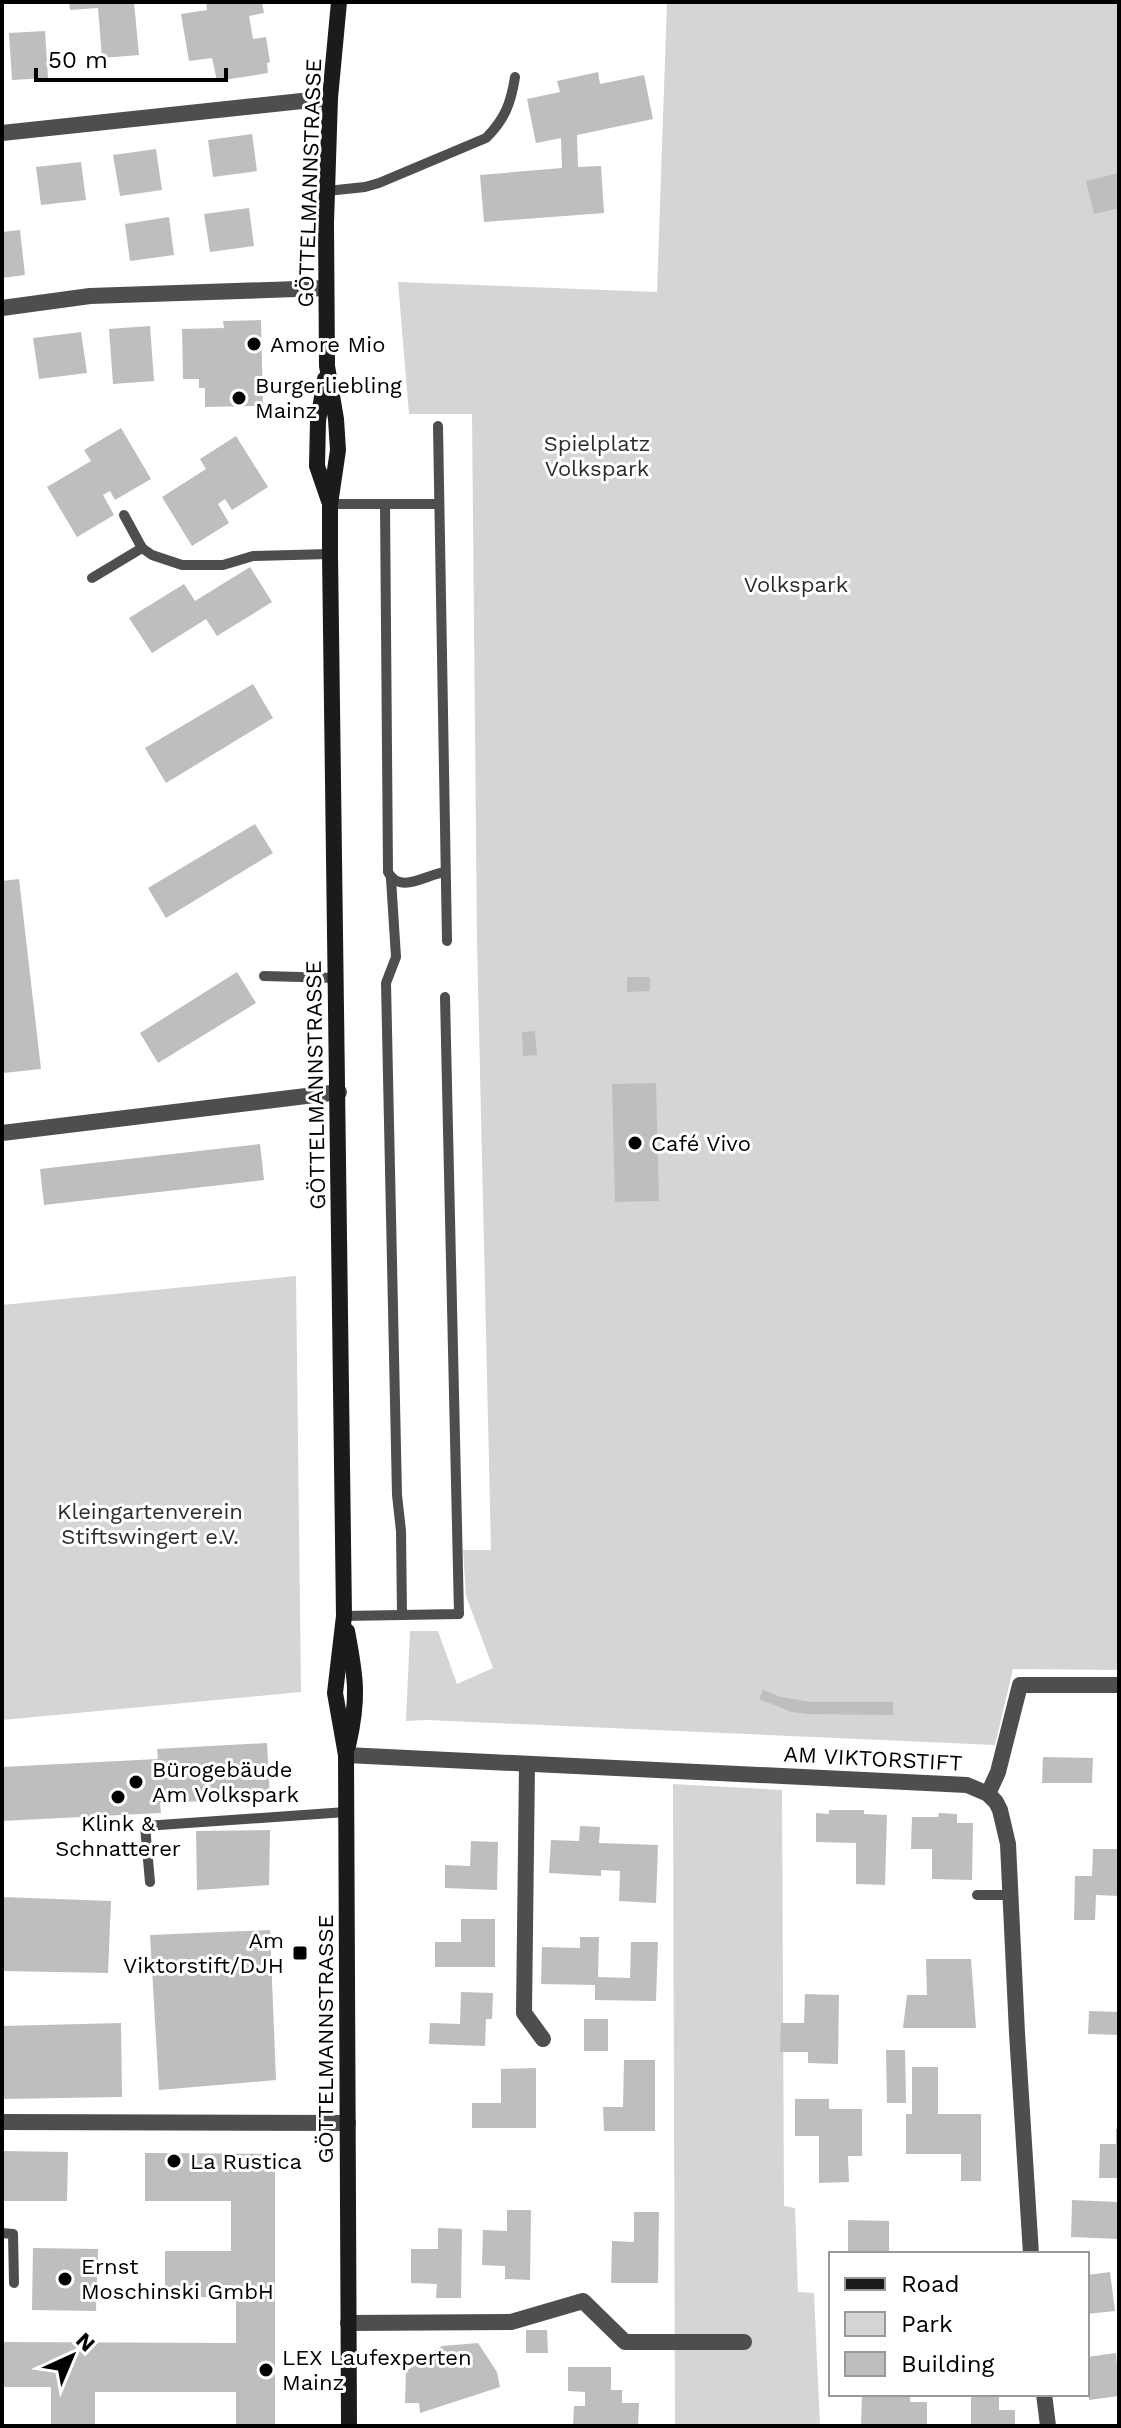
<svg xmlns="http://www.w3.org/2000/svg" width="1121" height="2428" viewBox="0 0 1121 2428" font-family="'Work Sans',sans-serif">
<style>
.green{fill:#d5d5d5}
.building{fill:#bebebe}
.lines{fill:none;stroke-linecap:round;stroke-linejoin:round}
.lane{stroke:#4e4e4e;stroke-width:10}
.street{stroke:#4e4e4e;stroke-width:16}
.secondary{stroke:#1b1b1b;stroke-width:16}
.poi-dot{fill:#000;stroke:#fff;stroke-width:3}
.labels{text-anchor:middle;stroke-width:6;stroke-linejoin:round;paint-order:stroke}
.street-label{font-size:22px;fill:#000;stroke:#fff}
.poi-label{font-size:22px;fill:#000;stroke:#fff;text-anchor:start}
.park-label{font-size:22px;fill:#2c2c2c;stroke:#fff}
</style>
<rect width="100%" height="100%" fill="#fff"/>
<g class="green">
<path d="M 667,2 L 1119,2 L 1119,1670 L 1013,1669 L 995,1745 L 427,1720 L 406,1721 L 410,1631 L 438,1631 L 457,1684 L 493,1668 L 466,1596 L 463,1550 L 491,1550 L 477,941 L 472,414 L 409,414 L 398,282 L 657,292 Z"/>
<path d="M 296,1276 L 301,1692 L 2,1720 L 2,1305 Z"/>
<path d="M 673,1784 L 782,1790 L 784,2206 L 795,2208 L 798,2292 L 814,2293 L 820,2426 L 675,2426 Z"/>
</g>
<g class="building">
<path d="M 69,2 L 134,2 L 139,55 L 102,58 L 98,8 L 70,10 Z"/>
<path d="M 206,2 L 262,2 L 264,13 L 249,16 L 253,39 L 266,37 L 270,62 L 267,63 L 268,73 L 217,81 L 212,58 L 189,61 L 181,14 L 207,10 Z"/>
<path d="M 45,31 L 48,78 L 12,80 L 9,33 Z"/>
<path d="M 598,72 L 600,84 L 644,75 L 653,119 L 577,135 L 578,167 L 601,166 L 604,213 L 484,222 L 480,175 L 562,168 L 561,138 L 536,143 L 527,99 L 560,92 L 557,81 Z"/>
<path d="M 252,134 L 257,171 L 213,177 L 208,140 Z"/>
<path d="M 156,149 L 162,190 L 120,196 L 113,155 Z"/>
<path d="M 81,162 L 86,200 L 41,205 L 36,167 Z"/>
<path d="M 1119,173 L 1119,208 L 1094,214 L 1086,181 Z"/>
<path d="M 249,208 L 254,246 L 210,252 L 204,214 Z"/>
<path d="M 169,217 L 174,255 L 130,261 L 125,224 Z"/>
<path d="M 20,230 L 25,275 L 2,278 L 2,232 Z"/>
<path d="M 261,320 L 263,406 L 205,407 L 205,388 L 199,388 L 199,379 L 183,379 L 182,329 L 224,328 L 223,321 Z"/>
<path d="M 150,326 L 154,381 L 113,384 L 109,329 Z"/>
<path d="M 81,332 L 87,373 L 39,379 L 33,338 Z"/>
<path d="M 121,428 L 151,479 L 115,500 L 110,491 L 103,495 L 114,515 L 77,537 L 47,487 L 91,461 L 84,450 Z"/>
<path d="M 236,436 L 268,487 L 232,510 L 225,499 L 218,504 L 229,523 L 192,546 L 162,497 L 206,469 L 200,459 Z"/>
<path d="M 250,567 L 272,602 L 217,636 L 206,619 L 152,653 L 129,618 L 184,584 L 195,601 Z"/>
<path d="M 253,684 L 273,718 L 166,783 L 145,748 Z"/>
<path d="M 255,824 L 273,853 L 166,918 L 148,888 Z"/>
<path d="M 19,879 L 41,1069 L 3,1073 L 2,881 Z"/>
<path d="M 237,972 L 256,1003 L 158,1063 L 140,1033 Z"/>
<path d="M 627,977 L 650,977 L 650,991 L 627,992 Z"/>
<path d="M 535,1031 L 537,1055 L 523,1056 L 522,1032 Z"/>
<path d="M 656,1083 L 659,1201 L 615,1202 L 612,1084 Z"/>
<path d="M 260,1144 L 264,1180 L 44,1205 L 40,1169 Z"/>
<path d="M 763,1690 L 781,1697 L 811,1702 L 893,1702 L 893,1715 L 808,1714 L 792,1712 L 759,1699 Z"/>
<path d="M 267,1743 L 270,1798 L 160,1803 L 161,1813 L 2,1821 L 2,1767 L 158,1759 L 157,1749 Z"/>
<path d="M 1043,1757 L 1093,1758 L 1092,1783 L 1042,1783 Z"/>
<path d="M 829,1810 L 864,1810 L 864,1814 L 887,1815 L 885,1885 L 856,1884 L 856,1843 L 816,1842 L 816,1813 L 829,1814 Z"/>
<path d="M 939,1813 L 957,1814 L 957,1823 L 973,1823 L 972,1880 L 932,1879 L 932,1849 L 911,1849 L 912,1817 L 938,1817 Z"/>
<path d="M 580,1826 L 600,1827 L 599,1843 L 658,1845 L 656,1903 L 619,1901 L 620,1871 L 601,1870 L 601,1876 L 549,1873 L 551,1840 L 579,1841 Z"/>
<path d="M 270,1830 L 269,1885 L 197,1890 L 196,1831 Z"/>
<path d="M 471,1841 L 498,1842 L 497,1890 L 445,1888 L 445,1865 L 470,1866 Z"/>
<path d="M 1093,1849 L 1119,1849 L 1119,1896 L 1096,1895 L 1095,1920 L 1074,1920 L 1075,1876 L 1092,1876 Z"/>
<path d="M 2,1897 L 111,1901 L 108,1973 L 2,1971 Z"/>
<path d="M 461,1919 L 495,1919 L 495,1967 L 435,1967 L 435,1942 L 461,1942 Z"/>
<path d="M 270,1930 L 276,2080 L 159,2090 L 150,1935 Z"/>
<path d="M 580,1937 L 599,1937 L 598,1977 L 630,1978 L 631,1942 L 658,1942 L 656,2001 L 595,2000 L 595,1985 L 541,1984 L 542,1947 L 580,1948 Z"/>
<path d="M 926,1959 L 971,1959 L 976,2028 L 903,2028 L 907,1995 L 927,1995 Z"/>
<path d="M 461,1992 L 493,1993 L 492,2019 L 486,2019 L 485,2046 L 429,2044 L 430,2023 L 460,2024 Z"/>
<path d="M 805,1994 L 839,1995 L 838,2064 L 808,2063 L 808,2052 L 780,2052 L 781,2023 L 804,2023 Z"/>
<path d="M 1089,2011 L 1119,2012 L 1119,2035 L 1088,2034 Z"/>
<rect x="584" y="2019" width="24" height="32"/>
<path d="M 121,2023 L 122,2097 L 2,2099 L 2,2026 Z"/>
<path d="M 886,2050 L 905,2050 L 906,2103 L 887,2103 Z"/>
<path d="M 624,2060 L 655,2060 L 655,2131 L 604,2131 L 603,2107 L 623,2107 Z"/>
<path d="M 912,2067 L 938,2067 L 938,2114 L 981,2114 L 981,2181 L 961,2181 L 961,2154 L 906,2154 L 906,2114 L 912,2114 Z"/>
<path d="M 536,2068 L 536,2128 L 472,2128 L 472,2103 L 501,2103 L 501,2069 Z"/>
<path d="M 795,2099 L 829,2099 L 829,2109 L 862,2109 L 862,2156 L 848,2156 L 849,2182 L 819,2183 L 819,2136 L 795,2136 Z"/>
<path d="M 1116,2129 L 1119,2129 L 1119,2178 L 1099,2178 L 1100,2144 L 1116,2144 Z"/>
<path d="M 2,2151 L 68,2152 L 67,2201 L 2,2201 Z"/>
<path d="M 145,2153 L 275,2154 L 275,2426 L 236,2426 L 236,2392 L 95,2392 L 95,2426 L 51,2426 L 51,2387 L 2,2387 L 2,2342 L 236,2343 L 236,2297 L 165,2297 L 165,2251 L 231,2251 L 231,2201 L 145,2201 Z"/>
<path d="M 1072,2200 L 1119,2202 L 1119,2239 L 1071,2237 Z"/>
<path d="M 507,2210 L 531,2210 L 530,2280 L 505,2279 L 505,2266 L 482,2265 L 483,2230 L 507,2231 Z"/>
<path d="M 634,2212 L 659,2212 L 658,2283 L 611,2283 L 612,2241 L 634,2242 Z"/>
<path d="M 848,2220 L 889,2221 L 889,2254 L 848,2254 Z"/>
<path d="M 438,2228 L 462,2229 L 461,2298 L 436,2298 L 437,2284 L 411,2283 L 411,2249 L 438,2249 Z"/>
<path d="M 33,2248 L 98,2249 L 96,2311 L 32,2310 Z"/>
<path d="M 1110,2272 L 1115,2311 L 1087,2314 L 1087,2275 Z"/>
<path d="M 526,2330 L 547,2330 L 548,2353 L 526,2353 Z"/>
<path d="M 478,2343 L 497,2372 L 500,2387 L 420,2413 L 419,2403 L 405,2403 L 406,2371 L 442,2346 Z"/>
<path d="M 1116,2353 L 1119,2396 L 1089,2400 L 1087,2357 Z"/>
<path d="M 568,2367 L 611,2367 L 611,2390 L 622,2390 L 622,2403 L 639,2403 L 638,2426 L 573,2426 L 574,2406 L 585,2406 L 585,2392 L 568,2391 Z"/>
<path d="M 862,2394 L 910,2394 L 910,2402 L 927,2402 L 927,2426 L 861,2426 Z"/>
<path d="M 971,2394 L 999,2394 L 999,2410 L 1015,2410 L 1015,2426 L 971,2426 Z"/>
</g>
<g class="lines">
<g class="lane">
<path d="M 327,191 L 365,187 L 379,183 L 486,138 C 505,119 511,103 515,77"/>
<path d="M 438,426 L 447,941"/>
<path d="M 330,504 L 439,504"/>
<path d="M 385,504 L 388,872 C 400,895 427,874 445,872"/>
<path d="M 124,515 L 142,548"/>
<path d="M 92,578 L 142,548 L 152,555 L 182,565 L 223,565 L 253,556 L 330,554"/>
<path d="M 391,879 L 396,957 L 386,983 L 397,1495 L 401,1531 L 402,1615"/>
<path d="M 264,976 L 337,978"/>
<path d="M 344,1616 L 459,1614 L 445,997"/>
<path d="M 150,1882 L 145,1826 L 346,1812"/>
<path d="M 977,1895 L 1011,1895"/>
<path d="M 2,2233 L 13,2234 L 14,2283"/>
</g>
<g class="street">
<path d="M 2,133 L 330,98"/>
<path d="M 2,308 L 90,296 L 326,288"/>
<path d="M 2,1133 L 339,1092"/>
<path d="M 346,1755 L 967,1785 L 988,1794 L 996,1802 L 1000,1810 L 1008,1844 L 1017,2033 L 1031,2254"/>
<path d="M 527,1765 L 524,2013 L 543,2039"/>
<path d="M 988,1794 L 998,1772 L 1020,1685 L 1119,1685"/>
<path d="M 2,2122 L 348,2123"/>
<path d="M 348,2323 L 511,2322 L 583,2301 L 625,2342 L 744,2342"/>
<path d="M 1044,2394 L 1048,2426"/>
</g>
<g class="secondary">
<path d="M 339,2 L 330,98 L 326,223 L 327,366 L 336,419 L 338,450 L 330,504 L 330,554 L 344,1616 L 335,1693 L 346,1755 L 349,2426"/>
<path d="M 325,379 L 318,421 L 317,466 L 329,501"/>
<path d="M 347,1631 C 356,1678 359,1698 348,1746"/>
</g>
</g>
<g class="poi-dot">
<circle cx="254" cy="344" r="8"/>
<circle cx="239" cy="398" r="8"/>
<circle cx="635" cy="1143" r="8"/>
<circle cx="136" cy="1782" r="8"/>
<circle cx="118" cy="1797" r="8"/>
<rect x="292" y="1945" width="16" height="16" rx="4"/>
<circle cx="174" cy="2161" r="8"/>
<circle cx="65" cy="2279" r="8"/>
<circle cx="266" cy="2370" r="8"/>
</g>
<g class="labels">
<g class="street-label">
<text transform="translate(309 183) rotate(-88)" y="8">GÖTTELMANNSTRASSE</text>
<text transform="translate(315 1085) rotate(-91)" y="8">GÖTTELMANNSTRASSE</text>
<text transform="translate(873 1758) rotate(3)" y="8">AM VIKTORSTIFT</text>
<text transform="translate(325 2039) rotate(-90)" y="8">GÖTTELMANNSTRASSE</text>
</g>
<g class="poi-label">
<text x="270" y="352">Amore Mio</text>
<text x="255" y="393">Burgerliebling<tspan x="255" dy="25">Mainz</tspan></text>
<text x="651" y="1151">Café Vivo</text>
<text x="152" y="1777">Bürogebäude<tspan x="152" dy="25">Am Volkspark</tspan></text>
<text x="118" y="1831" text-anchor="middle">Klink &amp;<tspan x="118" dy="25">Schnatterer</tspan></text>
<text x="284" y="1948" text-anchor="end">Am<tspan x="284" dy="25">Viktorstift/DJH</tspan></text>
<text x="190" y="2169">La Rustica</text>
<text x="81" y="2274">Ernst<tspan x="81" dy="25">Moschinski GmbH</tspan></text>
<text x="282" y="2365">LEX Laufexperten<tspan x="282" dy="25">Mainz</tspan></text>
</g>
<g class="park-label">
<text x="597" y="451">Spielplatz<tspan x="597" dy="25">Volkspark</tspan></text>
<text x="796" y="592">Volkspark</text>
<text x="150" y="1519">Kleingartenverein<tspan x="150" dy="25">Stiftswingert e.V.</tspan></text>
</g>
</g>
<rect width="1121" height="2428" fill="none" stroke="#000000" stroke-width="8"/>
<rect x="829" y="2252" width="260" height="144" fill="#ffffff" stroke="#999999" stroke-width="2"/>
<rect x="845" y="2278" width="40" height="12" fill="#1b1b1b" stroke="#999999" stroke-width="2"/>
<text x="901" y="2292" font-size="24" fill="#000000">Road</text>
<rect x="845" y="2312" width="40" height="24" fill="#d5d5d5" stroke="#999999" stroke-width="2"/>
<text x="901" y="2332" font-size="24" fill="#000000">Park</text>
<rect x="845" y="2352" width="40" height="24" fill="#bebebe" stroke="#999999" stroke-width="2"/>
<text x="901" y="2372" font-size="24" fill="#000000">Building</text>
<g transform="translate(72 2356) rotate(44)" stroke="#ffffff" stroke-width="6" paint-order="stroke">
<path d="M0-6L14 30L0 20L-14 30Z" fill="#000000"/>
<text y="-12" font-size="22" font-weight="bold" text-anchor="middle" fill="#000000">N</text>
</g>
<path d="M36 68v12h190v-12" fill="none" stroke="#000000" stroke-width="4"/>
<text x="48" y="68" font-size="24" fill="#000000" stroke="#ffffff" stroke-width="6" paint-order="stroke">50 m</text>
</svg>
